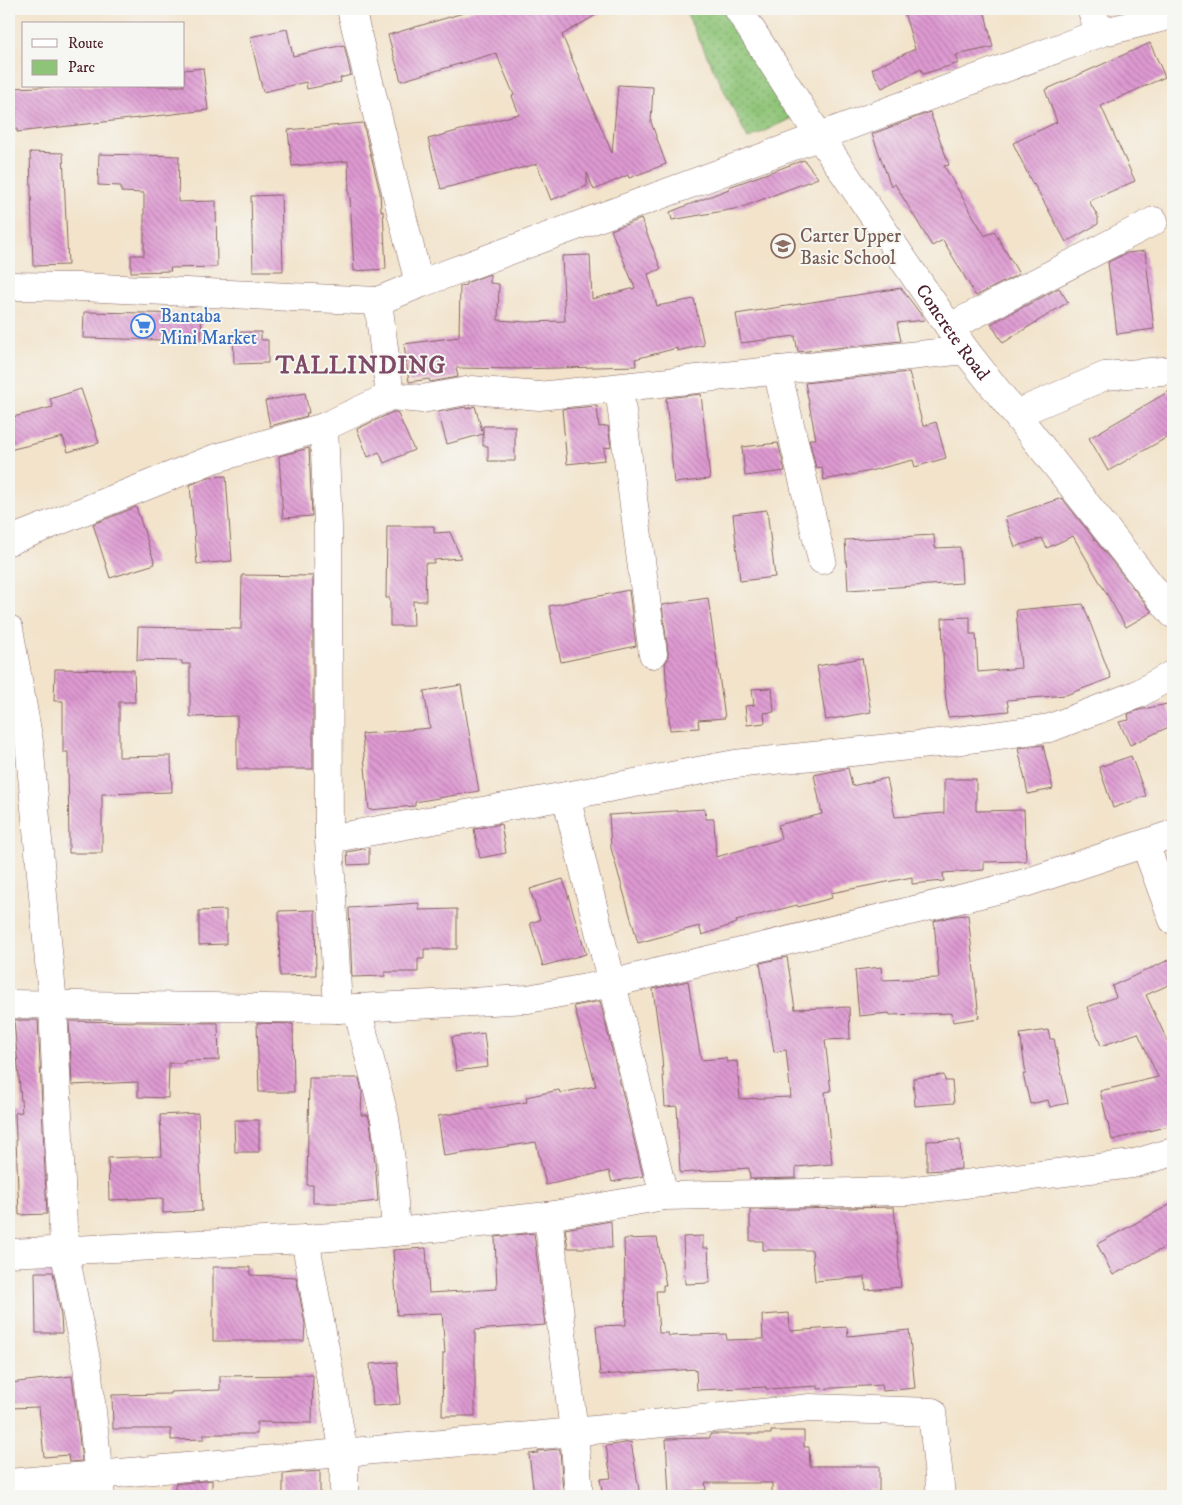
<svg xmlns="http://www.w3.org/2000/svg" width="1182" height="1505" viewBox="0 0 1182 1505" font-family="'IM FELL DW Pica',serif">
<style>
.green{fill:url(#green-dots);stroke:#6c7251}
.building{fill:url(#building-back-hatch)}
.lines{fill:none;stroke-linecap:round;stroke-linejoin:round}
.minor-casing{stroke:#856463;stroke-width:29}
.minor{stroke:#fff;stroke-width:28}
.labels{text-anchor:middle;stroke-width:4;stroke-linejoin:round;paint-order:stroke}
.education-label{font-size:19px;fill:#785e54;stroke:#f6f6f2;text-anchor:start}
.shop-label{font-size:19px;fill:#366cbe;stroke:#f6f6f2;text-anchor:start}
.street-label{font-size:19px;fill:#4a1f2b;stroke:#f6f6f2}
.district-label{font-size:24px;font-weight:bold;letter-spacing:1px;fill:#7e4a65;stroke:#f6f6f2}
</style>
<defs>
<pattern id="green-dots" width="8" height="8" patternUnits="userSpaceOnUse" patternTransform="scale(1.25)"><rect width="8" height="8" fill="#8ec477"/><path d="M2 2h.1M6 6h.1" fill="none" stroke="#769f62" stroke-width="1.8" stroke-linecap="round"/></pattern>
<pattern id="building-back-hatch" width="6" height="6" patternUnits="userSpaceOnUse" patternTransform="scale(1.25)"><rect width="6" height="6" fill="#de9ad2"/><path d="M-1 5l2 2M0 0l6 6M5-1l2 2" fill="none" stroke="#b67dab"/></pattern>
</defs>
<rect width="100%" height="100%" fill="#f6f6f2"/>
<filter id="ink" filterUnits="userSpaceOnUse"><feTurbulence type="fractalNoise" baseFrequency=".02" numOctaves="2"/><feDisplacementMap in="SourceGraphic" scale="10" xChannelSelector="R" yChannelSelector="G"/><feConvolveMatrix kernelMatrix="1 2 1 2 8 2 1 2 1" color-interpolation-filters="sRGB"/></filter>
<filter id="wash" filterUnits="userSpaceOnUse"><feTurbulence type="fractalNoise" baseFrequency=".0096" numOctaves="4" result="noise"/><feDisplacementMap in="SourceGraphic" scale="20" xChannelSelector="R" yChannelSelector="G"/><feGaussianBlur stdDeviation="1.12" result="paint"/><feColorMatrix in="noise" values="0 0 0 0 0 0 0 0 0 0 0 0 0 0 0 0 0 1.4 0 .05"/><feComposite in="paint" operator="in"/></filter>
<g filter="url(#wash)">
<rect width="100%" height="100%" fill="#f2e3ca"/>
<path class="green" d="M 691,9 L 734,9 L 804,112 L 748,139 L 685,11 Z"/>
<g id="blocks">
<g class="building">
<path d="M 477,9 L 606,9 L 562,35 L 612,153 L 618,85 L 653,87 L 651,122 L 666,164 L 629,178 L 628,175 L 594,190 L 587,173 L 587,186 L 551,200 L 537,164 L 441,189 L 428,139 L 519,114 L 512,96 L 514,95 L 496,53 L 401,81 L 388,35 Z"/>
<path d="M 903,9 L 984,9 L 993,47 L 956,55 L 959,63 L 923,74 L 921,69 L 882,88 L 872,69 L 915,49 Z"/>
<path d="M 287,29 L 293,56 L 344,45 L 351,75 L 340,78 L 341,82 L 307,89 L 306,82 L 263,92 L 250,37 Z"/>
<path d="M 1150,43 L 1165,77 L 1101,106 L 1135,181 L 1089,201 L 1098,217 L 1098,224 L 1066,242 L 1034,184 L 1033,185 L 1013,143 L 1057,122 L 1045,90 Z"/>
<path d="M 203,68 L 208,110 L 17,132 L 17,129 L 9,129 L 9,88 L 73,86 L 184,86 L 184,70 Z"/>
<path d="M 930,112 L 949,165 L 944,166 L 985,236 L 994,231 L 1019,274 L 976,296 L 943,240 L 932,246 L 895,184 L 891,186 L 872,134 Z"/>
<path d="M 363,123 L 380,192 L 381,211 L 383,211 L 386,269 L 354,271 L 350,197 L 349,197 L 348,161 L 292,166 L 288,130 Z"/>
<path d="M 30,152 L 63,153 L 68,265 L 33,266 Z"/>
<path d="M 99,154 L 179,156 L 178,202 L 216,201 L 217,267 L 170,268 L 171,271 L 131,272 L 131,255 L 144,255 L 144,193 L 121,192 L 121,186 L 98,185 Z"/>
<path d="M 804,160 L 818,178 L 740,208 L 672,220 L 670,212 L 729,189 L 729,187 Z"/>
<path d="M 281,195 L 283,271 L 253,271 L 251,196 Z"/>
<path d="M 641,219 L 661,269 L 648,274 L 657,306 L 694,299 L 704,345 L 677,351 L 677,348 L 635,359 L 636,366 L 518,369 L 456,368 L 458,377 L 430,382 L 429,379 L 409,382 L 404,344 L 459,337 L 460,286 L 466,285 L 466,283 L 490,274 L 490,283 L 499,284 L 498,320 L 526,322 L 565,321 L 562,256 L 590,255 L 592,299 L 635,288 L 611,230 Z"/>
<path d="M 1145,251 L 1154,329 L 1117,334 L 1108,262 L 1127,253 Z"/>
<path d="M 901,288 L 925,320 L 897,323 L 901,341 L 798,352 L 795,336 L 741,343 L 736,314 Z"/>
<path d="M 1059,288 L 1068,302 L 1003,343 L 991,324 Z"/>
<path d="M 84,312 L 202,314 L 201,341 L 83,338 Z"/>
<path d="M 233,332 L 261,332 L 261,340 L 268,340 L 268,363 L 234,364 Z"/>
<path d="M 909,372 L 923,426 L 936,422 L 946,458 L 915,467 L 913,460 L 866,472 L 824,480 L 822,467 L 816,468 L 809,439 L 816,439 L 805,383 Z"/>
<path d="M 81,389 L 99,443 L 68,452 L 63,437 L 9,450 L 9,418 L 53,407 L 50,399 Z"/>
<path d="M 1173,389 L 1173,434 L 1108,471 L 1089,438 Z"/>
<path d="M 305,393 L 309,413 L 306,413 L 307,416 L 270,426 L 265,401 Z"/>
<path d="M 701,394 L 710,479 L 674,483 L 666,398 Z"/>
<path d="M 475,406 L 483,434 L 447,444 L 438,412 L 466,407 L 466,409 Z"/>
<path d="M 597,406 L 599,427 L 608,426 L 611,447 L 604,448 L 605,460 L 567,464 L 562,409 Z"/>
<path d="M 393,412 L 397,412 L 414,450 L 384,463 L 379,452 L 368,457 L 357,429 Z"/>
<path d="M 483,426 L 515,426 L 515,461 L 488,461 L 488,446 L 483,446 Z"/>
<path d="M 778,443 L 785,471 L 745,476 L 742,447 Z"/>
<path d="M 309,448 L 312,516 L 283,518 L 279,456 Z"/>
<path d="M 226,476 L 232,561 L 197,564 L 190,485 L 209,477 Z"/>
<path d="M 1062,498 L 1152,612 L 1126,627 L 1073,536 L 1047,548 L 1042,538 L 1015,547 L 1005,517 Z"/>
<path d="M 136,507 L 155,564 L 110,578 L 93,524 Z"/>
<path d="M 767,510 L 775,577 L 740,581 L 733,514 Z"/>
<path d="M 387,526 L 434,526 L 434,533 L 450,532 L 461,558 L 434,560 L 434,563 L 425,563 L 426,601 L 413,601 L 414,626 L 390,626 L 390,598 L 386,598 Z"/>
<path d="M 934,535 L 935,548 L 960,547 L 962,583 L 848,590 L 845,540 Z"/>
<path d="M 242,575 L 313,576 L 313,769 L 237,769 L 237,716 L 190,717 L 190,664 L 182,664 L 182,661 L 137,660 L 138,627 L 241,629 Z"/>
<path d="M 629,590 L 636,646 L 561,662 L 549,606 Z"/>
<path d="M 708,598 L 725,718 L 698,720 L 699,728 L 670,730 L 665,663 L 668,660 L 668,652 L 662,605 Z"/>
<path d="M 1083,604 L 1111,678 L 1066,695 L 1007,700 L 1009,711 L 948,717 L 944,683 L 942,618 L 970,617 L 970,634 L 976,634 L 978,672 L 1021,668 L 1016,610 Z"/>
<path d="M 862,658 L 871,712 L 826,720 L 817,666 Z"/>
<path d="M 55,669 L 134,670 L 135,702 L 119,702 L 119,757 L 171,756 L 172,792 L 102,794 L 102,853 L 69,853 L 68,752 L 63,752 L 63,701 L 54,701 Z"/>
<path d="M 461,685 L 479,791 L 415,802 L 415,806 L 369,810 L 362,734 L 430,728 L 424,691 Z"/>
<path d="M 772,688 L 774,712 L 764,713 L 765,723 L 747,725 L 745,706 L 754,705 L 752,689 Z"/>
<path d="M 1167,704 L 1173,718 L 1173,725 L 1130,745 L 1119,722 L 1129,720 L 1128,714 L 1139,710 Z"/>
<path d="M 1043,745 L 1053,789 L 1028,794 L 1018,748 Z"/>
<path d="M 1131,756 L 1146,796 L 1113,808 L 1099,767 Z"/>
<path d="M 848,768 L 852,786 L 887,778 L 895,817 L 944,813 L 944,779 L 976,779 L 976,811 L 1024,810 L 1026,861 L 984,862 L 984,870 L 943,873 L 944,881 L 912,884 L 912,877 L 872,885 L 831,893 L 832,898 L 798,907 L 797,905 L 736,921 L 737,923 L 702,935 L 699,926 L 638,943 L 611,848 L 609,815 L 705,809 L 706,819 L 714,819 L 716,857 L 781,839 L 778,825 L 822,814 L 814,775 Z"/>
<path d="M 501,824 L 506,853 L 480,858 L 474,829 Z"/>
<path d="M 369,848 L 369,864 L 348,865 L 347,852 Z"/>
<path d="M 563,879 L 586,954 L 543,966 L 530,923 L 540,920 L 530,889 Z"/>
<path d="M 419,903 L 419,910 L 457,909 L 457,949 L 424,949 L 424,959 L 418,959 L 418,972 L 385,972 L 385,976 L 352,977 L 349,908 Z"/>
<path d="M 226,910 L 226,944 L 199,945 L 199,911 Z"/>
<path d="M 315,910 L 316,975 L 280,976 L 279,911 Z"/>
<path d="M 968,915 L 979,1018 L 953,1022 L 952,1013 L 890,1015 L 889,1013 L 859,1016 L 855,970 L 881,967 L 882,980 L 939,978 L 934,921 L 955,916 Z"/>
<path d="M 787,957 L 795,1009 L 849,1007 L 850,1039 L 825,1040 L 831,1091 L 825,1092 L 832,1164 L 796,1167 L 796,1178 L 750,1179 L 749,1168 L 680,1173 L 677,1106 L 665,1107 L 662,1057 L 653,989 L 688,981 L 701,1060 L 726,1058 L 727,1062 L 737,1061 L 740,1099 L 791,1097 L 786,1050 L 774,1052 L 760,963 Z"/>
<path d="M 1173,958 L 1173,983 L 1146,995 L 1173,1053 L 1173,1125 L 1112,1140 L 1100,1091 L 1158,1077 L 1138,1033 L 1101,1046 L 1087,1007 L 1116,997 L 1112,986 Z"/>
<path d="M 600,1001 L 643,1176 L 612,1182 L 609,1171 L 546,1185 L 536,1142 L 444,1156 L 438,1116 L 527,1102 L 526,1097 L 559,1090 L 560,1093 L 596,1086 L 574,1006 Z"/>
<path d="M 14,1020 L 38,1020 L 47,1214 L 19,1215 L 15,1113 L 22,1112 Z"/>
<path d="M 69,1021 L 218,1023 L 219,1060 L 185,1061 L 185,1063 L 169,1063 L 168,1098 L 138,1097 L 138,1082 L 72,1085 Z"/>
<path d="M 257,1023 L 293,1024 L 294,1092 L 259,1092 Z"/>
<path d="M 1048,1030 L 1050,1039 L 1054,1039 L 1068,1103 L 1050,1107 L 1048,1100 L 1030,1104 L 1023,1074 L 1026,1074 L 1020,1034 Z"/>
<path d="M 484,1033 L 488,1067 L 456,1071 L 452,1037 Z"/>
<path d="M 944,1075 L 945,1081 L 952,1081 L 954,1103 L 915,1106 L 913,1078 Z"/>
<path d="M 309,1078 L 359,1078 L 362,1091 L 361,1115 L 368,1115 L 370,1122 L 375,1162 L 378,1201 L 359,1203 L 313,1203 L 313,1185 L 307,1185 Z"/>
<path d="M 198,1113 L 202,1211 L 163,1213 L 163,1198 L 109,1200 L 108,1158 L 162,1156 L 160,1115 Z"/>
<path d="M 234,1120 L 259,1120 L 259,1152 L 235,1152 Z"/>
<path d="M 960,1140 L 961,1169 L 927,1171 L 927,1141 Z"/>
<path d="M 1173,1203 L 1173,1243 L 1113,1275 L 1097,1244 Z"/>
<path d="M 894,1207 L 901,1287 L 866,1290 L 865,1277 L 815,1281 L 812,1250 L 763,1250 L 763,1241 L 750,1241 L 750,1210 Z"/>
<path d="M 611,1221 L 612,1248 L 568,1248 L 565,1229 Z"/>
<path d="M 534,1233 L 545,1325 L 475,1330 L 475,1416 L 442,1416 L 443,1353 L 445,1353 L 442,1313 L 397,1315 L 393,1250 L 426,1248 L 429,1293 L 497,1289 L 495,1237 Z"/>
<path d="M 703,1236 L 703,1248 L 708,1248 L 710,1283 L 685,1284 L 683,1237 Z"/>
<path d="M 657,1238 L 666,1285 L 663,1285 L 663,1291 L 656,1291 L 659,1333 L 668,1333 L 669,1336 L 726,1334 L 727,1340 L 763,1339 L 762,1315 L 789,1313 L 790,1331 L 847,1327 L 848,1336 L 909,1330 L 915,1388 L 883,1391 L 882,1385 L 818,1389 L 818,1386 L 766,1389 L 766,1387 L 697,1390 L 696,1369 L 600,1375 L 596,1326 L 626,1325 L 624,1239 Z"/>
<path d="M 213,1267 L 250,1267 L 250,1275 L 296,1277 L 305,1324 L 304,1341 L 213,1341 Z"/>
<path d="M 35,1272 L 53,1272 L 61,1316 L 62,1333 L 36,1333 Z"/>
<path d="M 397,1362 L 400,1404 L 373,1406 L 370,1364 Z"/>
<path d="M 313,1375 L 312,1423 L 257,1422 L 257,1434 L 204,1434 L 204,1439 L 171,1440 L 171,1429 L 113,1429 L 112,1395 L 170,1394 L 170,1392 L 220,1390 L 220,1376 Z"/>
<path d="M 72,1376 L 82,1461 L 69,1462 L 68,1455 L 44,1457 L 39,1407 L 9,1408 L 9,1383 Z"/>
<path d="M 771,1431 L 804,1431 L 804,1447 L 809,1447 L 810,1466 L 879,1466 L 879,1492 L 871,1492 L 871,1496 L 772,1496 L 772,1483 L 705,1483 L 706,1490 L 689,1491 L 690,1496 L 669,1496 L 666,1439 L 710,1438 L 710,1434 L 771,1434 Z"/>
<path d="M 631,1442 L 640,1496 L 603,1496 L 600,1479 L 611,1478 L 606,1446 Z"/>
<path d="M 560,1449 L 563,1493 L 534,1496 L 529,1454 L 538,1453 L 538,1451 Z"/>
<path d="M 320,1471 L 320,1496 L 283,1496 L 283,1474 Z"/>
<path d="M 212,1480 L 212,1496 L 175,1496 L 175,1484 Z"/>
</g>
</g>
</g>
<g filter="url(#ink)">
<use href="#blocks" fill-opacity="0" stroke="#856463" stroke-width="1"/>
<g class="lines">
<g class="minor-casing">
<g id="minor">
<path d="M 351,9 L 419,284"/>
<path id="s1" d="M 738,9 L 819,136 L 965,350 L 1173,614"/>
<path d="M 1091,9 L 1100,33"/>
<path d="M 9,286 L 80,287 L 378,301 L 419,284 L 1100,33 L 1173,15"/>
<path d="M 378,301 L 390,396"/>
<path d="M 950,327 L 1154,221"/>
<path d="M 777,370 L 822,560"/>
<path d="M 619,388 L 653,654"/>
<path d="M 1016,414 L 1105,376 L 1173,370"/>
<path d="M 324,427 L 328,526 L 329,839 L 338,1009"/>
<path d="M 9,541 L 213,459 L 324,427 L 390,396 L 422,399 L 472,390 L 539,396 L 965,350"/>
<path d="M 9,629 L 29,742 L 53,1005 L 64,1249 L 87,1365 L 101,1496"/>
<path d="M 566,796 L 664,1196"/>
<path d="M 329,839 L 566,796 L 735,764 L 948,742 L 1050,728 L 1138,694 L 1173,674"/>
<path d="M 1145,844 L 1173,920"/>
<path d="M 9,1004 L 338,1009 L 528,999 L 613,983 L 1025,883 L 1173,834"/>
<path d="M 357,1008 L 385,1119 L 391,1160 L 396,1232"/>
<path d="M 548,1216 L 574,1432 L 579,1496"/>
<path d="M 305,1239 L 344,1453 L 344,1496"/>
<path d="M 9,1253 L 305,1239 L 396,1232 L 548,1216 L 664,1196 L 907,1191 L 1132,1164 L 1173,1152"/>
<path d="M 9,1483 L 574,1432 L 810,1408 L 932,1412 L 941,1496"/>
</g>
</g>
<use href="#minor" class="minor"/>
</g>
</g>
<defs>
<g id="school-ring" transform="scale(1.25)"><circle r="9.5" fill="#f6f6f2" stroke="#8d6e63" stroke-width="1.5"/><path d="M0-5L7-2L0 1L-7-2ZM-4 1L0 2.5L4 1V4Q0 6-4 4Z" fill="#8d6e63"/></g>
<g id="supermarket-ring" transform="scale(1.25)"><circle r="9.5" fill="#f6f6f2" stroke="#3f7fe0" stroke-width="1.5"/><path d="M-6-5.5h2.5l.6 2H6L4.5 2H-2.5L-4.4-4H-6ZM-1.5 3.2a1.3 1.3 0 1 0 .1 0ZM3 3.2a1.3 1.3 0 1 0 .1 0Z" fill="#3f7fe0"/></g>
</defs>
<g fill-rule="evenodd">
<use href="#school-ring" x="783" y="246"/>
<use href="#supermarket-ring" x="143" y="326"/>
</g>
<g class="labels">
<g class="education-label">
<text x="800" y="242">Carter Upper<tspan x="800" dy="22">Basic School</tspan></text>
</g>
<g class="shop-label">
<text x="160" y="322">Bantaba<tspan x="160" dy="22">Mini Market</tspan></text>
</g>
<g class="street-label">
<text dy="7" stroke="none"><textPath href="#s1" startOffset="388">Concrete Road</textPath></text>
</g>
<g class="district-label">
<text x="361" y="373">TALLINDING</text>
</g>
</g>
<rect width="1182" height="1505" fill="none" stroke="#f6f6f2" stroke-width="30"/>
<rect x="22" y="22" width="162" height="65" fill="#f6f6f2" stroke="#b1a0a2"/>
<rect x="32" y="39" width="25" height="8" fill="#ffffff" stroke="#b1a0a2"/>
<text x="68" y="48" font-size="15" fill="#4a1f2b">Route</text>
<rect x="32" y="60" width="25" height="15" fill="#8ec477" stroke="#b1a0a2"/>
<text x="68" y="72" font-size="15" fill="#4a1f2b">Parc</text>
</svg>
